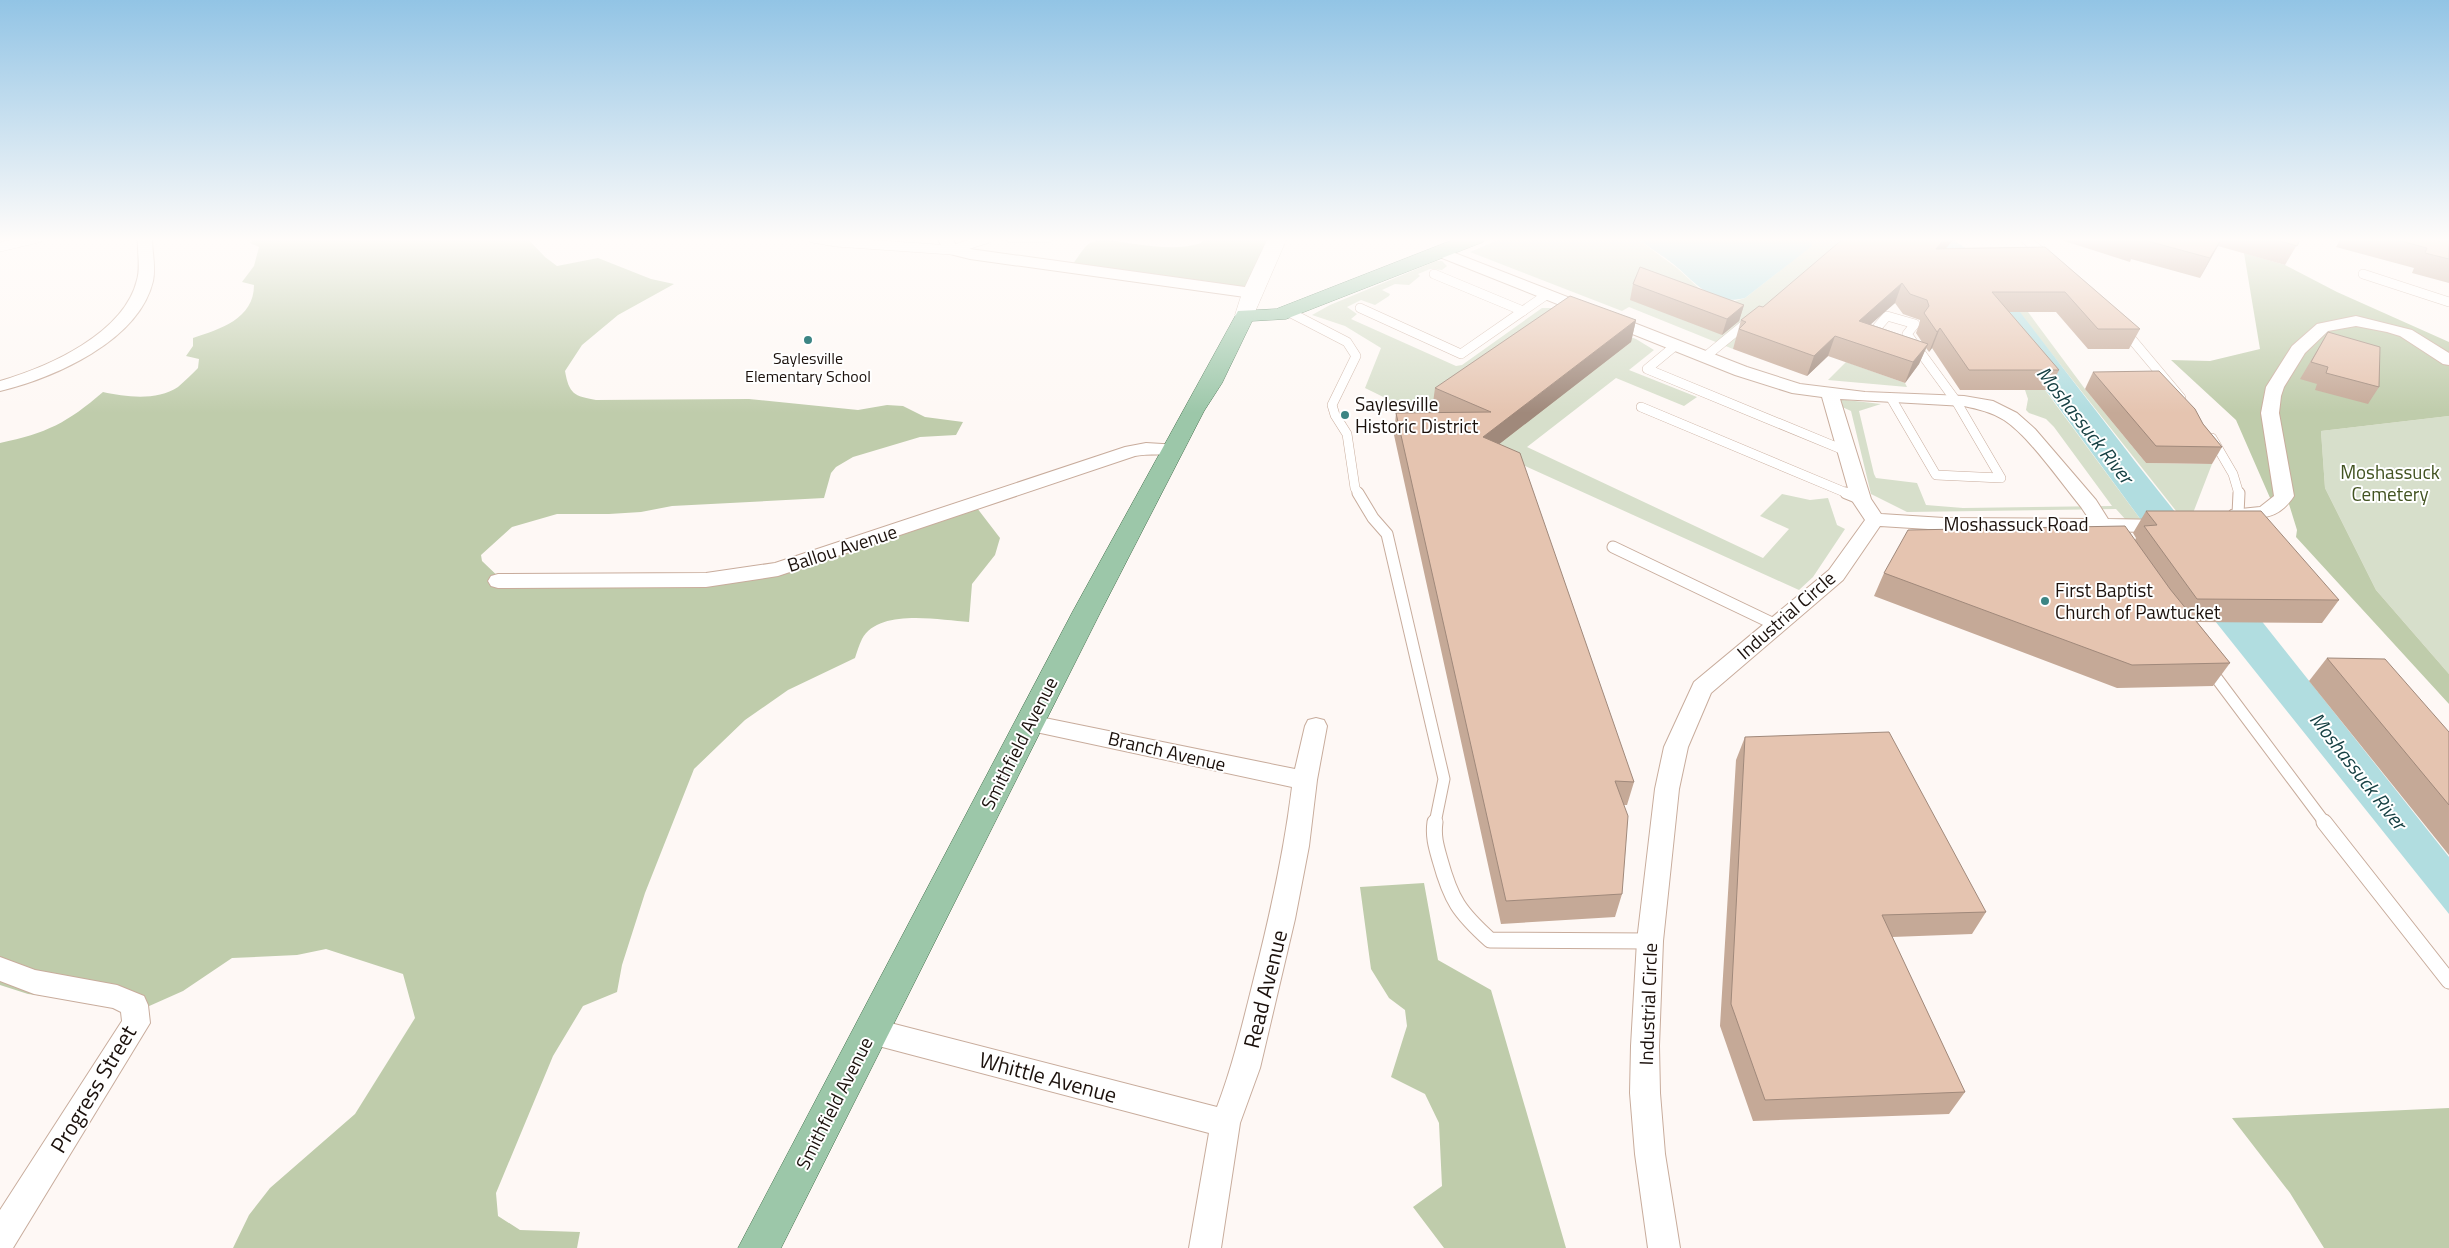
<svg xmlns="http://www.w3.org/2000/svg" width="2449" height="1248" viewBox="0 0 2449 1248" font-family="'Titillium Web',sans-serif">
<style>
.green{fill:#d7dfcb}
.forest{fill:#bfccab}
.water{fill:#b1dde0}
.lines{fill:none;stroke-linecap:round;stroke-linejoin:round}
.service-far2-casing{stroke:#c8ac9c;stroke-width:10}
.service-far1-casing{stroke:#c8ac9c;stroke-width:13}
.service-casing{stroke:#c8ac9c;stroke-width:17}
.minor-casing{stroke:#c8ac9c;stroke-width:2}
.secondary-casing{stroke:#c8ac9c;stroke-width:1}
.primary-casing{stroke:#446f4c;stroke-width:1}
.service-far2{stroke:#fff;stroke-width:9}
.service-far1{stroke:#fff;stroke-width:11}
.service{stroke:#fff;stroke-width:15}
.minor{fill:#fff;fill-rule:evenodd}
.secondary{fill:#fff;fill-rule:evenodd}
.primary{fill:#9cc7a9;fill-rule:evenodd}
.wall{fill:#c5a997;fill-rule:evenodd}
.shaded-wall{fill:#a0897b}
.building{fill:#e5c4b0;stroke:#a0897b}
.poi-dot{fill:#3c8584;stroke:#fff;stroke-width:2}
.labels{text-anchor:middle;stroke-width:4;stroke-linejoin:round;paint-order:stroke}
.far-poi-label{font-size:16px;fill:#1b110c;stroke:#fff}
.poi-label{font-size:19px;fill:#1b110c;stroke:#fff;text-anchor:start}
.park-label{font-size:19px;fill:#425321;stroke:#fff}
.street-label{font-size:19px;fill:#1b110c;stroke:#fff}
.water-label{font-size:20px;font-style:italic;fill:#164043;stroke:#fff}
.near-street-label{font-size:22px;fill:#1b110c;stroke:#fff}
</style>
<rect width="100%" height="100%" fill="#fef8f5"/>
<g class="green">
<path d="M 1503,238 L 1636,238 L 1677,268 L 1702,291 L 1735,301 L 1745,298 L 1811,246 L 1809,238 L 1859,238 L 1733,349 L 1629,307 L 1622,311 L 1470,252 Z"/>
<path d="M 1436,261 L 1442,261 L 1447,266 L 1442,270 L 1430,269 L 1418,274 L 1420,276 L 1409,285 L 1395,284 L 1382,290 L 1390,294 L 1389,296 L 1375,305 L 1361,300 L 1347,307 L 1357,314 L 1351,319 L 1456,366 L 1462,365 L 1542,308 L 1556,308 L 1636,339 L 1654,350 L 1629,370 L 1697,397 L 1684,406 L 1616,378 L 1527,447 L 1763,558 L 1789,529 L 1760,516 L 1782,494 L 1810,500 L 1828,498 L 1837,525 L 1845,529 L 1813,577 L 1799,590 L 1516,462 L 1365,388 L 1381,348 L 1345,326 L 1312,315 L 1330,305 Z"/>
<path d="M 2018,311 L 2028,312 L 2085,389 L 2146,463 L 2212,464 L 2188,526 Z"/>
<path d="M 1846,362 L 1905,383 L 1907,387 L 1828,380 Z"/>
<path d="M 2025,390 L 2045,390 L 2141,520 L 2126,520 L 2116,509 L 1907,512 L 1871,494 L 1851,411 L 1820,397 L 1881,404 L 1859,411 L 1874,474 L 1876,478 L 1917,483 L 1926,505 L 1963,508 L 2112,506 L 2054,427 L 2046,419 L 2029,413 L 2026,410 L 2028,399 Z"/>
<path d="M 2449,416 L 2449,674 L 2376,590 L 2325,488 L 2321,431 Z"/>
</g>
<g class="forest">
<path d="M 256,238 L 527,238 L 545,257 L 557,266 L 598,258 L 651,279 L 674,284 L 618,315 L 582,345 L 565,371 C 569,394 574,396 596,400 L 749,399 L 858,410 L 887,405 L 903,406 L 925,417 L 963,422 L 956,435 L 920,437 L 853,457 L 836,467 L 831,473 L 824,498 L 672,506 L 641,512 L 609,514 L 557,514 L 512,527 L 481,555 L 482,561 L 505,583 L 768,575 L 977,508 L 1000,538 L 995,555 L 972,584 L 969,622 C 939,620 879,608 862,639 C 859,645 857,652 855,658 L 788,690 L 745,720 L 694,769 L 645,893 L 622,965 L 617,992 L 583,1006 L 553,1056 L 496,1193 L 498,1216 L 520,1230 L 580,1232 L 577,1248 L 233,1248 L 249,1215 L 270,1188 L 355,1114 L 415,1018 L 403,974 L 326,949 L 297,955 L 232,958 L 183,991 L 129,1015 L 102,1003 L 28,994 L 0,985 L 0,443 C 47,433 67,423 103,392 C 126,397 157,401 178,387 C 185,381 192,374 198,368 L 199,359 L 186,356 L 193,346 L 193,338 C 220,329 254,319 254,285 L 242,282 L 254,266 L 259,247 L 250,243 Z"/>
<path d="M 1204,238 L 1280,238 L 1256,289 L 1071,266 C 1077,260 1083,247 1090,243 C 1103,236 1123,243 1136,244 C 1157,247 1181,250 1201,243 Z"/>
<path d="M 2244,253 L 2285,265 L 2337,292 L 2449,342 L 2449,416 L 2321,431 L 2325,488 L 2376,590 L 2449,674 L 2449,704 L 2296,537 L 2297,530 L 2284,488 L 2274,507 L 2236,420 L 2171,360 L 2210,361 L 2260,349 Z"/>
<path d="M 1424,883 L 1438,960 L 1491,990 L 1566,1248 L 1444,1248 L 1413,1207 L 1442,1186 L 1439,1123 L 1425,1094 L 1391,1077 L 1407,1026 L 1405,1010 L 1389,998 L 1371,969 L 1360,887 Z"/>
<path d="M 2449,1108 L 2449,1248 L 2324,1248 L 2290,1193 L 2232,1118 Z"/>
</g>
<g class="water">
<path d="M 1636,238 L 1809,238 L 1812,246 L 1745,298 C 1715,306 1698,286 1678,268 C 1665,257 1650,248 1636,238 Z"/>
<path d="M 1952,239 L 1976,255 L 2137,464 L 2449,857 L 2449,914 L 2215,621 L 2051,397 L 1938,256 Z"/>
</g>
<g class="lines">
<g class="service-far2-casing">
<g id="service-far2">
<path d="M 813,238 L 836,242 L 951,250 L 989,238"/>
<path d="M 1011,238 L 1049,238"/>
<path d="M 2024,238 L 2045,255"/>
<path d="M 0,247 L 38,238"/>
<path d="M 1434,274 L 1523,311"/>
<path d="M 2363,274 L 2449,302"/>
<path d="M 1360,308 L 1461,354 L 1546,295"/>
<path d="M 1289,312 L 1347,342 L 1356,356 L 1332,405 L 1335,415 L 1347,434 L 1355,488 L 1359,494"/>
<path d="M 2124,330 L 2181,398"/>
<path d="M 1868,338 L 1887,316 L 1915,324 L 1907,334 L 1956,401 L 2001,478 L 1936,475 L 1891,398"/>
<path d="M 1676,345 L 1647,369 L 1846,451"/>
<path d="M 1705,357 L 1750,320"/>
<path d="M 1641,407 L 1849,494"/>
<path d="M 2212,438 L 2233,474 L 2239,494"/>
</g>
</g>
<g class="service-far1-casing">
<g id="service-far1">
<path d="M 1358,493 L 1373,518 L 1387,534 L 1444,779 L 1435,823"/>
<path d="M 1846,493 L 1861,499"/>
<path d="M 2238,514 L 2239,493"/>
<path d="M 1613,547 L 1776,625"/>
<path d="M 2209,668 L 2325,823"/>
</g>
</g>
<g class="service-casing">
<g id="service">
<path d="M 1435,822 C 1433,836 1436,846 1440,860 C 1451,900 1459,912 1490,940 L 1650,941"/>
<path d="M 2324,822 L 2449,981"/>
</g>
</g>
<g class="minor-casing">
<g id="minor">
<path d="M 138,238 L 152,238 C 152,252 156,267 153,281 C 139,341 54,378 0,391 L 0,381 C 48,367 124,334 137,280 C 141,267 137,252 138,238 Z"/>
<path d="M 937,238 L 952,238 L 957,247 L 970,249 L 1252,288 L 1260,293 L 1252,298 L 970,259 L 946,253 Z"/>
<path d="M 1442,248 L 1747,367 L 1800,384 L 1865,392 L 1964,396 L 1993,401 L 2017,413 L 2035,429 L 2096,500 L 2108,519 L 2165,520 L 2172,522 L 2175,526 L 2172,530 L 2165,532 L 1944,530 L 1880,526 L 1843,580 L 1711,693 L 1688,747 L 1679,789 L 1663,941 L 1659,1046 L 1660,1093 L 1665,1154 L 1680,1248 L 1648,1248 L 1635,1154 L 1630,1093 L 1631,1046 L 1637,941 L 1655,789 L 1664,747 L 1694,682 L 1829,570 L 1865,520 L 1851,499 L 1822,397 L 1792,393 L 1735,375 L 1437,256 L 1434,253 ZM 1840,399 L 1964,406 C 1978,409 1991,412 2004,420 C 2029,436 2061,483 2081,507 L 2089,519 L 1944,518 L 1881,514 L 1871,499 Z"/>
<path d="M 2356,316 L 2412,330 L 2449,353 L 2449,365 L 2443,364 L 2400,336 L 2387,332 L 2356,326 L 2328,331 L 2305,353 L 2284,387 L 2281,396 L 2279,413 L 2294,496 C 2277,522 2260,516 2234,523 L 2227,521 L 2224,517 L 2231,510 L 2260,507 L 2274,496 L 2261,413 L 2266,387 L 2292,346 L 2317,324 Z"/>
<path d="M 1146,443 L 1179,445 L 1182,449 L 1179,453 C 1165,456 1150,453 1135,456 L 778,576 L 706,587 L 498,588 L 491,586 L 488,581 L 491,576 L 498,574 L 706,573 L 775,563 L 1125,447 Z"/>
<path d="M 1030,715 L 1295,769 L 1305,726 L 1308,720 L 1316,718 L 1324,720 L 1327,726 L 1317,780 L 1309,846 L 1295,919 L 1260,1068 L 1240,1123 L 1221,1248 L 1189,1248 L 1209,1133 L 871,1044 L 861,1040 L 857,1031 L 861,1022 L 871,1018 L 1217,1107 C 1233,1065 1243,1022 1254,978 C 1270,915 1284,852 1292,787 L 1022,729 L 1019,723 L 1022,717 Z"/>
<path d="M 0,957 L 35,970 L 117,985 L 144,996 L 148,1005 L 150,1023 L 13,1248 L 0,1248 L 0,1210 L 122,1021 L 121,1012 L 113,1008 L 34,994 L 0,981 Z"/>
</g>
</g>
<g class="secondary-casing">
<path id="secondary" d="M 1268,238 L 1287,238 L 1252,319 L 1245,321 L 1238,319 L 1235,315 L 1242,293 Z"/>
</g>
<g class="primary-casing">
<path id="primary" d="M 1458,238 L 1485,238 L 1483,242 L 1286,319 L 1252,321 L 1222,383 L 1204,411 L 1101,611 L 781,1248 L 738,1248 L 1073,611 L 1238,311 L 1276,309 Z"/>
</g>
<use href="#service-far2" class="service-far2"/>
<use href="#service-far1" class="service-far1"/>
<use href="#service" class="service"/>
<use href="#minor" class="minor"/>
<use href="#secondary" class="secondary"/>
<use href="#primary" class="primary"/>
</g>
<g class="wall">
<path d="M 2055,238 L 2301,238 L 2285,265 L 2218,246 L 2200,278 L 2131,259 L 2130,262 Z"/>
<path d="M 2341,238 L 2449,238 L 2449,283 L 2412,273 L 2414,268 L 2336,247 Z"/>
<path d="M 2045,247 L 2140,329 L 2129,349 L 2088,349 L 2056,312 L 2009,312 L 2059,370 L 2049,390 L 1960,390 L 1932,348 L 1929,352 L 1926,348 L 1919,364 L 1905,383 L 1828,356 L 1807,376 L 1733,349 L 1741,320 L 1763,307 L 1946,248 ZM 1895,303 L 1903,314 L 1920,320 L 1920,322 L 1916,333 L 1922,342 L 1870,324 Z"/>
<path d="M 1633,284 L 1744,305 L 1739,321 L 1722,335 L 1630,300 Z"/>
<path d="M 1636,320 L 1631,342 L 1499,444 L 1634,782 L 1627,805 L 1624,805 L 1622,894 L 1615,917 L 1501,924 L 1394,435 L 1396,413 L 1438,413 L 1432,410 L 1435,388 Z"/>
<path d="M 2328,332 L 2379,387 L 2368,404 L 2315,390 L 2317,384 L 2300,379 Z"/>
<path d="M 2093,372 L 2203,424 L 2222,447 L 2212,464 L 2146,463 L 2085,389 Z"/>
<path d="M 2146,511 L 2339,600 L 2322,623 L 2197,622 L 2230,663 L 2213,686 L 2117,688 L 1874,596 L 1884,573 L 2135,540 L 2136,538 L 2133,533 Z"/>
<path d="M 2327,658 L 2449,732 L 2449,855 L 2309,681 Z"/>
<path d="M 1745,737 L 1986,912 L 1972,934 L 1892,937 L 1965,1092 L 1949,1114 L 1753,1121 L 1720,1026 L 1736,760 Z"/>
</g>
<g class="shaded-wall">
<path d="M 1945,238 L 1955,238 L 1929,268 L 1936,249 Z"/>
<path d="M 2222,238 L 2200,278 L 2210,258 Z"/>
<path d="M 1902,283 L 1895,303 L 1852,341 L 1859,321 Z"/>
<path d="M 1744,305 L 1739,321 L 1722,335 L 1727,319 Z"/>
<path d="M 1636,320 L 1631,342 L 1480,459 L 1483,437 Z"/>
<path d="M 1940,328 L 1932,348 L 1929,352 L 1937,332 Z"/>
<path d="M 1835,336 L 1828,356 L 1807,376 L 1814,356 Z"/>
<path d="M 1928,344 L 1919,364 L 1905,383 L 1913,362 Z"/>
</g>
<g class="building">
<path d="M 1844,238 L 1945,238 L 1936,249 L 2045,247 L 2140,329 L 2098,329 L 2065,292 L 1992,292 L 2059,370 L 1969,370 L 1940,328 L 1937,332 L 1924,313 L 1929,306 L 1927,300 L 1910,294 L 1902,283 L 1859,321 L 1928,344 L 1913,362 L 1835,336 L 1814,356 L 1739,329 L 1746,322 L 1741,320 L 1759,306 L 1763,307 Z"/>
<path d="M 2126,238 L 2222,238 L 2210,258 L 2140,239 L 2140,242 Z"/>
<path d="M 2270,238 L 2301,238 L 2297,246 Z"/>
<path d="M 2390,238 L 2449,238 L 2449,259 L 2425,253 L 2427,248 Z"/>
<path d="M 1640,267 L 1744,305 L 1727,319 L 1633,284 Z"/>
<path d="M 1570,296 L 1636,320 L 1483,437 L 1520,453 L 1634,782 L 1615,781 L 1628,816 L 1622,894 L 1506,901 L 1396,413 L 1491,412 L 1435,388 Z"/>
<path d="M 2328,332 L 2380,347 L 2379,387 L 2326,373 L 2328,367 L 2311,362 Z"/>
<path d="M 2159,371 L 2195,409 L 2203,424 L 2222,447 L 2156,446 L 2093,372 Z"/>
<path d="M 2146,511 L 2261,511 L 2339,600 L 2197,599 L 2144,526 L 2157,525 Z"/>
<path d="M 2125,526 L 2170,589 L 2230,663 L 2132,665 L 1884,573 L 1908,530 Z"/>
<path d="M 2327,658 L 2385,659 L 2449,732 L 2449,805 Z"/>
<path d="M 1889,732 L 1986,912 L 1882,915 L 1965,1092 L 1765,1100 L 1731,1004 L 1745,737 Z"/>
</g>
<linearGradient id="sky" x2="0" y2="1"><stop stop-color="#92c4e5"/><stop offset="0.58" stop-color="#fffcfa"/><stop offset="1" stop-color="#fffcfa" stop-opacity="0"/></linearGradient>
<rect width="2449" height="413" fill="url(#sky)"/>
<g class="poi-dot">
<circle cx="808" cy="340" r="5"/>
<circle cx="1345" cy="415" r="5"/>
<circle cx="2045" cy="601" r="5"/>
</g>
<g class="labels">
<g class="far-poi-label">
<text x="808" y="364">Saylesville<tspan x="808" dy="18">Elementary School</tspan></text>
</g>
<g class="poi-label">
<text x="1355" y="411">Saylesville<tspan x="1355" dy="22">Historic District</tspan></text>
<text x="2055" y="597">First Baptist<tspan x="2055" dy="22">Church of Pawtucket</tspan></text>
</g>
<g class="park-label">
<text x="2390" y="479">Moshassuck<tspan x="2390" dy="22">Cemetery</tspan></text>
</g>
<g class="street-label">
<text x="2016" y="531">Moshassuck Road</text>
<text transform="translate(842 548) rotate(-18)" y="7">Ballou Avenue</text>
<text transform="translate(1786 615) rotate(-41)" y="7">Industrial Circle</text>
<text transform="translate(1019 743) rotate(-63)" y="7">Smithfield Avenue</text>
<text transform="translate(1167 751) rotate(13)" y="7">Branch Avenue</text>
<text transform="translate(1648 1004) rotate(-88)" y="7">Industrial Circle</text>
<text transform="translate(834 1103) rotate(-63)" y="7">Smithfield Avenue</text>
</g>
<g class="water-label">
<text transform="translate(2085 425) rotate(52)" y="7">Moshassuck River</text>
<text transform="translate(2358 771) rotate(52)" y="7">Moshassuck River</text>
</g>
<g class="near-street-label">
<text transform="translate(1265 989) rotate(-76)" y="8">Read Avenue</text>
<text transform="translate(1048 1077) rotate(15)" y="8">Whittle Avenue</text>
<text transform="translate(93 1089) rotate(-59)" y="8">Progress Street</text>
</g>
</g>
</svg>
